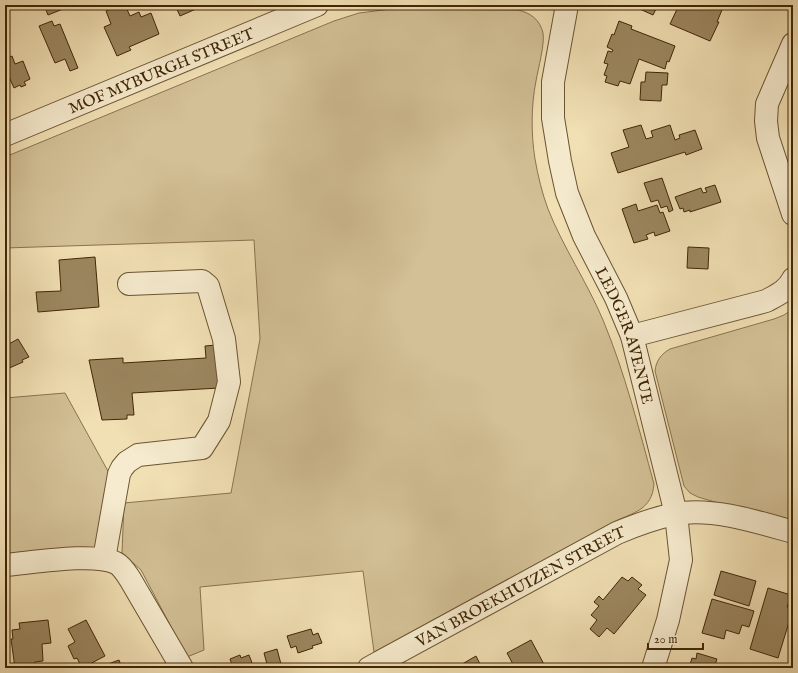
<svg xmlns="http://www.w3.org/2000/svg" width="798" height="673" viewBox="0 0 798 673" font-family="'IM FELL English',serif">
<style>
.green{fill:#d3c096;stroke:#8a734e}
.building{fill:#9c8760;stroke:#402606}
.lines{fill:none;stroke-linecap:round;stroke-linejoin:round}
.minor-casing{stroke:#6c5432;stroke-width:24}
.minor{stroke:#f6ebce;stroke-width:22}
.labels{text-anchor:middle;stroke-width:3.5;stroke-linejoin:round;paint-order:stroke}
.street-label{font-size:16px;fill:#402606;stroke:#f6ebce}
</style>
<rect width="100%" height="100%" fill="#f1e0b4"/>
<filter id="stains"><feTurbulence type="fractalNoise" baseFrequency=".005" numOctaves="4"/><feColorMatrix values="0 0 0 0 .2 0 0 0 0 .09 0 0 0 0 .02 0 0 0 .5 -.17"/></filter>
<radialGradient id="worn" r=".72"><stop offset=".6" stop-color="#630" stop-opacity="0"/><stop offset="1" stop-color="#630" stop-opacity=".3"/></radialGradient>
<g class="green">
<path d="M 391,9 L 518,10 C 531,13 540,20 543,33 C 545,44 538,69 536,81 C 531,106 531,134 535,159 C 538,176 542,193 548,209 C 563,247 587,282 603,320 C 625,373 639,429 654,484 C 652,510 633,513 613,522 L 374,652 L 363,571 L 200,587 L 204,650 L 187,657 L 141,570 L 122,553 L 124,503 L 231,493 L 260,339 L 254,240 L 5,248 L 5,157 L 334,21 L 359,13 Z"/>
<path d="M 793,309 L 793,525 L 698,497 L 690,493 L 684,486 L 655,371 C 656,361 661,354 670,349 L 774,319 L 784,315 Z"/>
<path d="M 65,393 L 114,482 L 100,547 L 5,556 L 5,398 Z"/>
</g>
<g class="building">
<path d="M 44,5 L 62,5 L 63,9 L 48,15 Z"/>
<path d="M 121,5 L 125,5 L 130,16 L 139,12 L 141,17 L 151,13 L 159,34 L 129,47 L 131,50 L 117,56 L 104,27 L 111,24 L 106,11 Z"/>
<path d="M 175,5 L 205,5 L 180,16 Z"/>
<path d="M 631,5 L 658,5 L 653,15 Z"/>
<path d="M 679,5 L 724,5 L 717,22 L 719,22 L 710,41 L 670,24 Z"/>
<path d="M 52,21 L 54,26 L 60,24 L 78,68 L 70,71 L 65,59 L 55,63 L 39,26 Z"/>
<path d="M 619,21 L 632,26 L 631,29 L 675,46 L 669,62 L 667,61 L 665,69 L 639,59 L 630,84 L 620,81 L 618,86 L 605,82 L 607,76 L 604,75 L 608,64 L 604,63 L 608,51 L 612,52 L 613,50 L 607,47 L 612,34 L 614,35 Z"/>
<path d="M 12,56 L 15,64 L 23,61 L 30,79 L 24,82 L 26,85 L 21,87 L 20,85 L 14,88 L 5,68 L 7,67 L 5,59 Z"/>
<path d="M 646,72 L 668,73 L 667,85 L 662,85 L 661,101 L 640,100 L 641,82 L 645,82 Z"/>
<path d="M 641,125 L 646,139 L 653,137 L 651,131 L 670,125 L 675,140 L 680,138 L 679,135 L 695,130 L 702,149 L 686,155 L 685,152 L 618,173 L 611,153 L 629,147 L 623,130 Z"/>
<path d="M 662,178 L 673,210 L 669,212 L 667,206 L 661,208 L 658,200 L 651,202 L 644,183 Z"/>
<path d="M 715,185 L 721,202 L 690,212 L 690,210 L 684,212 L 683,208 L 680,209 L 675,197 L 701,188 L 703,193 L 707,192 L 705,188 Z"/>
<path d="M 636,204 L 638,211 L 657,205 L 660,213 L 663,212 L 670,231 L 655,236 L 654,232 L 646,235 L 648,239 L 634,243 L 622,209 Z"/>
<path d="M 688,247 L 709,248 L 708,269 L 687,268 Z"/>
<path d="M 95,257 L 99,307 L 38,312 L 36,292 L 61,291 L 59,260 Z"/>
<path d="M 18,339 L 29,357 L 22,360 L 23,362 L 7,369 L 5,365 L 5,346 Z"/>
<path d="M 216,345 L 219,388 L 132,393 L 134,415 L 127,415 L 127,419 L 102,420 L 89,360 L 123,358 L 123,363 L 206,358 L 205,346 Z"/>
<path d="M 721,571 L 756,581 L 749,606 L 714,595 Z"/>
<path d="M 622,577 L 628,581 L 632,577 L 642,585 L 638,589 L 646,595 L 614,634 L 607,628 L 599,637 L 590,629 L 597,620 L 591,615 L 599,606 L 594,602 L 599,596 L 603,600 Z"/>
<path d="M 768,588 L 791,595 L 787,607 L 793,609 L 778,658 L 750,649 Z"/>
<path d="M 712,599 L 754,611 L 749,627 L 742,625 L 739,634 L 726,630 L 724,639 L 702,633 Z"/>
<path d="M 48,620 L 51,643 L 42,644 L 43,661 L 35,662 L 35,666 L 15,668 L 11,639 L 13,639 L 12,630 L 20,629 L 19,623 Z"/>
<path d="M 86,620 L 105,656 L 82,668 L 77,658 L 74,659 L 68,646 L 75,642 L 68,629 Z"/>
<path d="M 311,629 L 313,635 L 318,633 L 322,643 L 312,646 L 313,648 L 298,653 L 296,646 L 291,648 L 287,636 Z"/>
<path d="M 531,640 L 546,668 L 515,668 L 507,653 Z"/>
<path d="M 277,649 L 282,668 L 268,668 L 264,653 Z"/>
<path d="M 697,653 L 717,659 L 714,668 L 689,668 L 692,658 L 696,659 Z"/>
<path d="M 240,655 L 241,658 L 249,655 L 254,668 L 233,668 L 230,659 Z"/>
<path d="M 476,656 L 482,668 L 458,668 L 457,667 Z"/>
<path d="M 119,660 L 122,668 L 97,668 Z"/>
</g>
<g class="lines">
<g class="minor-casing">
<g id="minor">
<path id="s1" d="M 567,5 L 553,82 L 553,118 L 560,161 L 567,193 L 584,236 L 616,298 L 632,336 L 676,514 L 681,560 L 668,620 L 653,668"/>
<path d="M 793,44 L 767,104 L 766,121 L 768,138 L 793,214"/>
<path id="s2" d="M 5,135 L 317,5"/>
<path d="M 632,336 L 766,301 C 777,295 787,291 793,279"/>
<path d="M 104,559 L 119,474 L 122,468 L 127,462 L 138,455 L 202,448 L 219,421 L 229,382 L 224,339 L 208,286 L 202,281 L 129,284"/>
<path d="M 5,565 C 31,563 94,552 116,563 C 122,566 126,573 130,579 L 182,668"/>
<path id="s3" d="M 369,668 L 617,533 C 636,525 655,518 675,514 C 712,507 758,522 793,532"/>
</g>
</g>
<use href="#minor" class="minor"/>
</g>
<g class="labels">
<g class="street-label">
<text dy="6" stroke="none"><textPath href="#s2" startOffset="169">MOF MYBURGH STREET</textPath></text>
<text dy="6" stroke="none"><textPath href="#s1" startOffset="345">LEDGER AVENUE</textPath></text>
<text dy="6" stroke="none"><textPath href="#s3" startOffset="172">VAN BROEKHUIZEN STREET</textPath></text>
</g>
</g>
<rect width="798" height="673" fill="none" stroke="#f1e0b4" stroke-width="20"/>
<rect x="6" y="6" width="786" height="661" fill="none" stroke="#402606" stroke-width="2"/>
<rect x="10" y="10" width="778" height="653" fill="none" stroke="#402606"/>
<path d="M648 643v6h55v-6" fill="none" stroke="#402606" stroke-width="2"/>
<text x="654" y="643" font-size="12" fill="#402606" stroke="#f6ebce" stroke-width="3" paint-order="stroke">20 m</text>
<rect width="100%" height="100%" filter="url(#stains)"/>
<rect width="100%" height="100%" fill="url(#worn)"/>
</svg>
